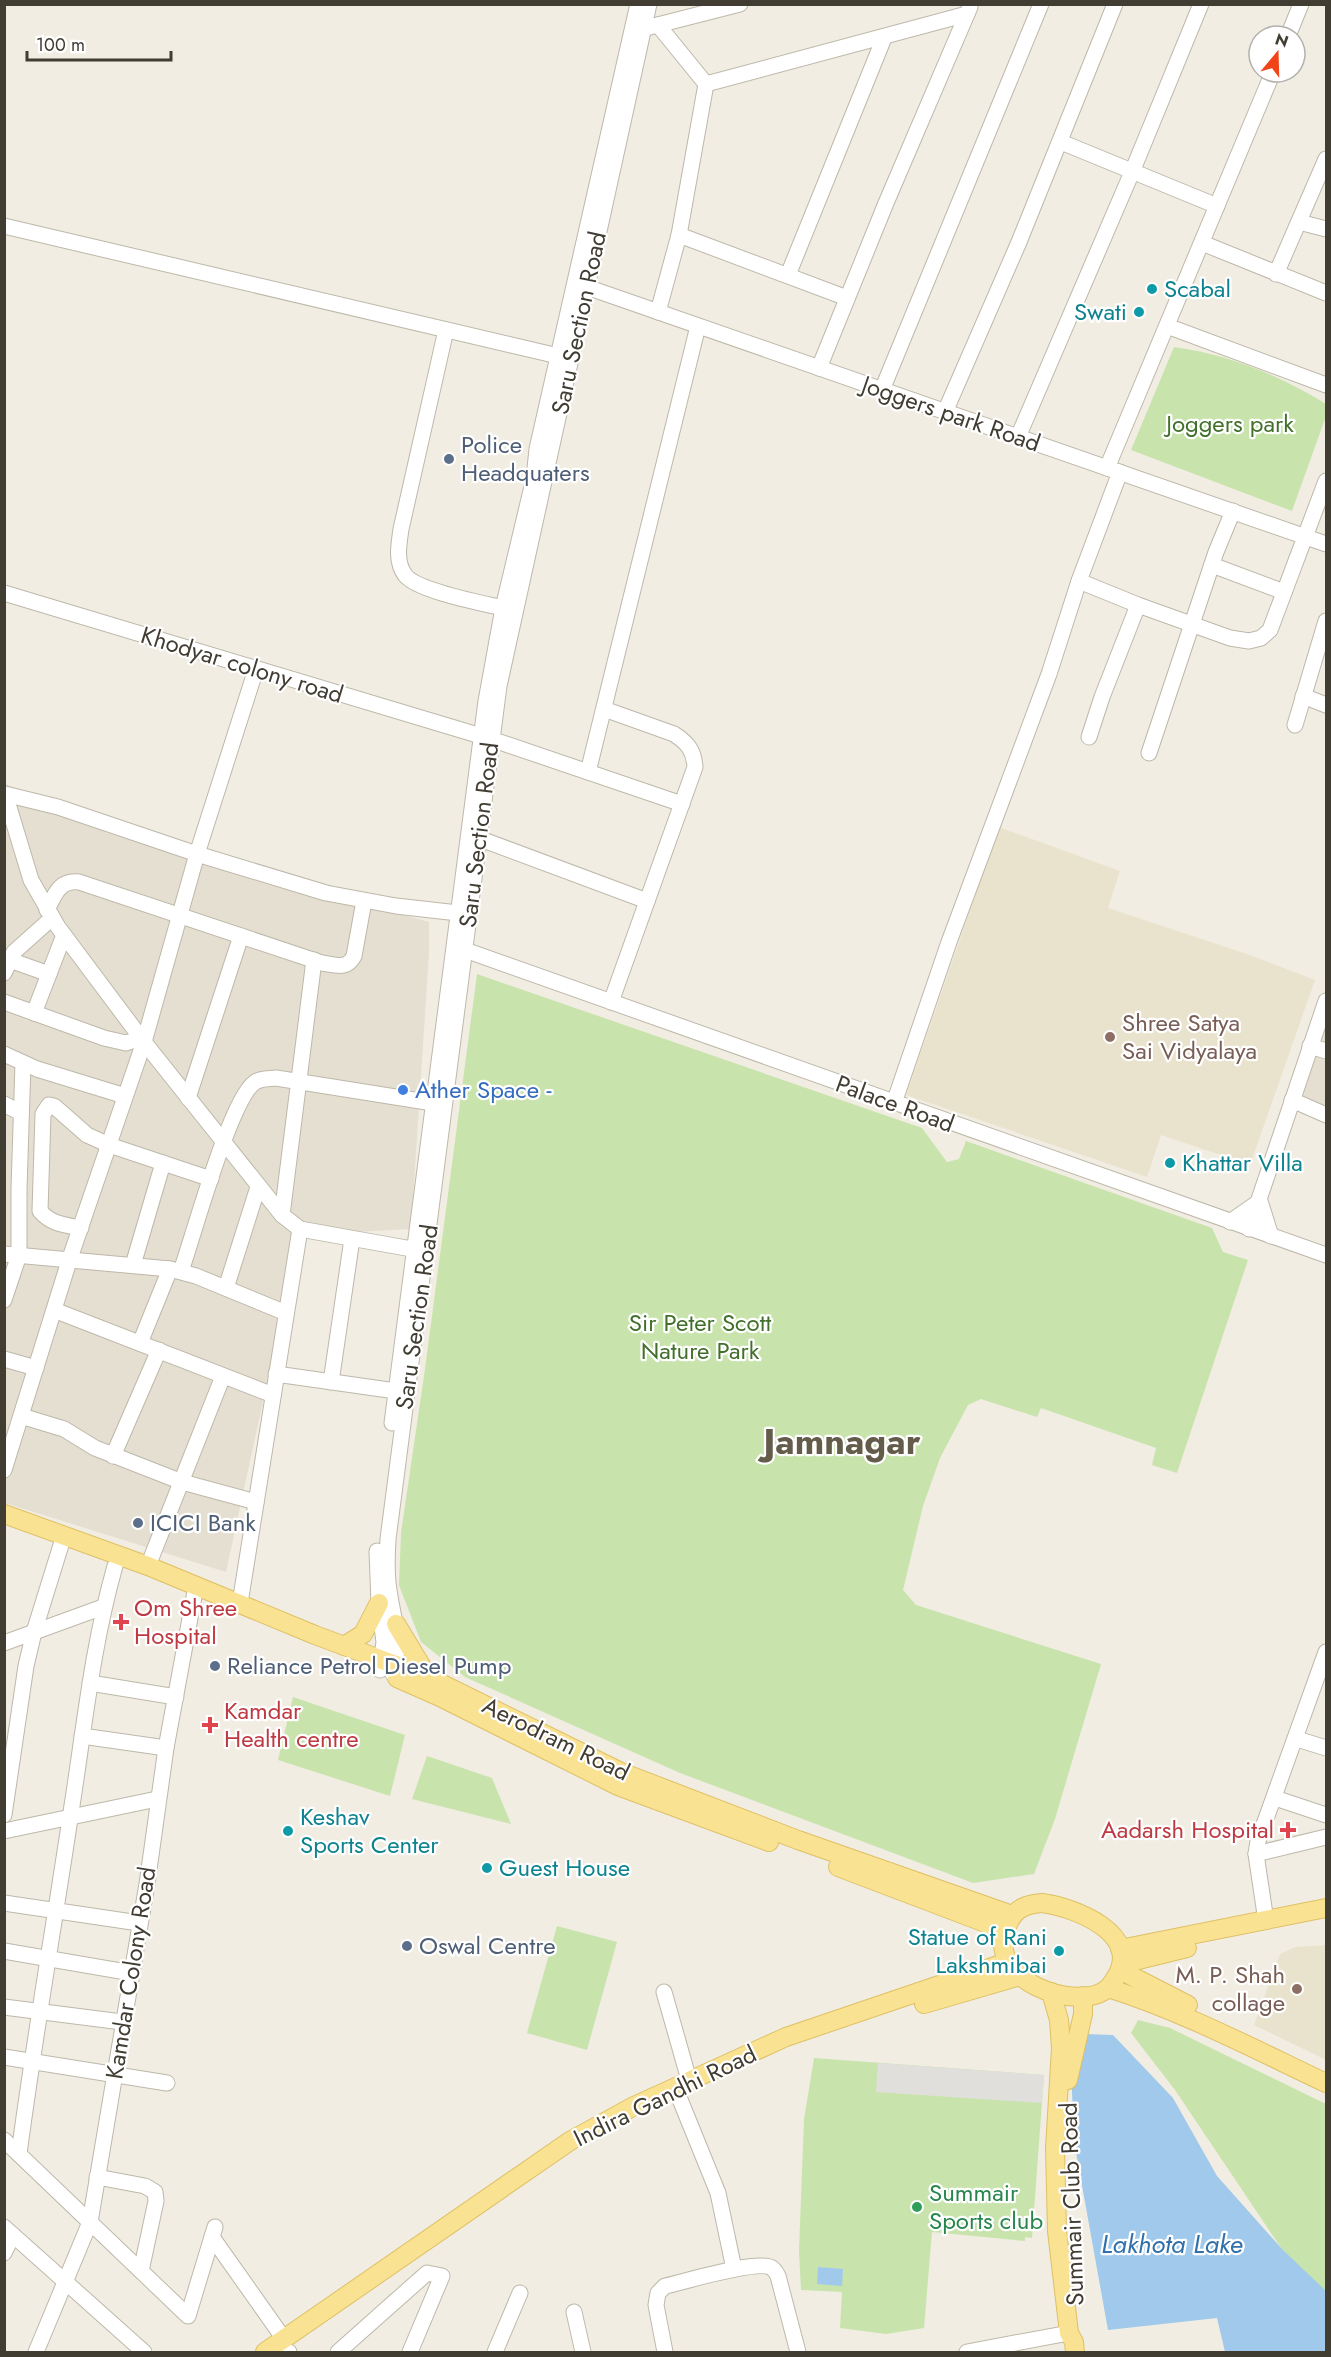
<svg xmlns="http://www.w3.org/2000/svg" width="1331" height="2357" viewBox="0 0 1331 2357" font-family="Jost,sans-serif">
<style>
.residential{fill:#e4dfd1}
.education{fill:#e9e3cd}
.green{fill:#c8e4ac}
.parking{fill:#e1dfdb}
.water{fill:#a0c9ec}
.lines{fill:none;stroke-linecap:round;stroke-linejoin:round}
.minor-casing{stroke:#beb8a9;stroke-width:17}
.major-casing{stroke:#dec064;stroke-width:20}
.minor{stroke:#fff;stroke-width:15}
.major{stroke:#fae293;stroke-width:18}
.culture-dot{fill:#0f9aa8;stroke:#fff;stroke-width:2}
.service-dot{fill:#5c6f8a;stroke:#fff;stroke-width:2}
.education-dot{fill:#8d6e63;stroke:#fff;stroke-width:2}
.shop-dot{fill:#3f7fe0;stroke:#fff;stroke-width:2}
.health-dot{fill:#e0444e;stroke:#fff;stroke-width:2}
.leisure-dot{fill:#2e9e5b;stroke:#fff;stroke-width:2}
.labels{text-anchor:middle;stroke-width:4.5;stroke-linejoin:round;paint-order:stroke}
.culture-label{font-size:24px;fill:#0d838f;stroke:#fff;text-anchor:start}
.street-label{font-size:24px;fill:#423d33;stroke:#fff}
.park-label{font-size:24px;fill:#41702a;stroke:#fff}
.service-label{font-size:24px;fill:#4e5e75;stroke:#fff;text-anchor:start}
.education-label{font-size:24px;fill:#785e54;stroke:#fff;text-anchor:start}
.shop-label{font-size:24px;fill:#366cbe;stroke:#fff;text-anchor:start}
.health-label{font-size:24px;fill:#be3a42;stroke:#fff;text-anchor:start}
.leisure-label{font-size:24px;fill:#27864d;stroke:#fff;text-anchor:start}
.water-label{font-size:26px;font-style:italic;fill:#3270a8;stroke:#fff}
.town-label{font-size:36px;font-weight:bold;fill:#645c4b;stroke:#fff}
</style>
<rect width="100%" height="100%" fill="#f1ede3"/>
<g class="residential">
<path d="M 4,783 L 107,833 L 429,922 L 429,953 L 411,1229 L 299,1235 L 226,1572 L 5,1503 Z"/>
<path d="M 1326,1003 L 1326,1110 L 1298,1099 Z"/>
</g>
<g class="education">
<path d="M 999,827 L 1120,871 L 1108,908 L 1250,955 L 1315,980 L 1250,1165 L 1161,1135 L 1147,1177 L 906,1095 Z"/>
<path d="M 1326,1945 L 1326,2060 L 1254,2025 L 1280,1954 L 1295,1947 Z"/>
</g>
<g class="green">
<path d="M 1174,347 C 1227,354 1282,376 1326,404 L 1326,416 L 1292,511 L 1131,450 Z"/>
<path d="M 477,974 L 922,1128 L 947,1162 L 959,1159 L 966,1141 L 1212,1228 L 1223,1252 L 1248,1260 L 1177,1473 L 1152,1465 L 1156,1448 L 1041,1408 L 1037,1417 L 981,1399 L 968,1405 L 940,1458 L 923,1506 L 903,1590 L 916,1605 L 1101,1664 L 1055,1819 L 1034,1874 L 973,1883 L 680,1773 L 465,1677 L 421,1642 L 399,1585 L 401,1533 L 425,1369 Z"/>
<path d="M 293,1697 L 405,1735 L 390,1796 L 278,1760 Z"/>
<path d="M 427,1756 L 492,1778 L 511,1824 L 412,1799 Z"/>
<path d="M 557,1926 L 617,1942 L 587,2050 L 527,2033 Z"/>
<path d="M 1138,2020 L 1170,2028 L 1326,2104 L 1326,2300 L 1283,2251 L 1175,2090 L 1131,2033 Z"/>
<path d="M 814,2058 L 1044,2075 L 1032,2238 L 1025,2237 L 1025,2241 L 932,2232 L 924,2328 L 886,2334 L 840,2328 L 842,2292 L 801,2290 L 799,2251 L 804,2119 Z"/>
</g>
<path class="parking" d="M 878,2063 L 1044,2075 L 1042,2103 L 876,2092 Z"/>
<g class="water">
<path d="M 1085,2034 L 1113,2035 L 1173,2098 L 1217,2176 L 1283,2250 L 1326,2291 L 1326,2352 L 1225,2352 L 1217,2318 L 1108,2330 L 1074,2141 L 1071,2067 Z"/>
<path d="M 818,2267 L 843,2269 L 842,2286 L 817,2284 Z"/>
</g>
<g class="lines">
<g class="minor-casing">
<g id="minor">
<path d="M 658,25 L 706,84"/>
<path d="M 638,30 L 740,4"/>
<path d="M 1288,36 L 1301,4"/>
<path d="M 1061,142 L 1217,206"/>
<path d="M 1299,222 L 1326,229"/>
<path d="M 4,226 L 558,356"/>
<path d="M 679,235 L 847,298"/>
<path d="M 1202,243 L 1326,293"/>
<path d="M 1276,274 L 1326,159"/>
<path d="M 788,275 L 884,38"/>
<path d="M 578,284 L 1326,544"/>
<path d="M 658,312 L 679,235 L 706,84 L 967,14"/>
<path d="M 1167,326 L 1326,385"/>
<path d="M 446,330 L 401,529 C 399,544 395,561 405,575 C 417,591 482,603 503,608"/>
<path d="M 819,368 L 886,203 L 970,7"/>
<path d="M 882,390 L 1041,4"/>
<path d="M 945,412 L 1019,242 L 1115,4"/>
<path d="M 1018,437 L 1132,172 L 1201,4"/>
<path d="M 1107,468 L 1273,72"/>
<path d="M 1212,565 L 1284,592"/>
<path d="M 1079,581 L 1138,605 L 1230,638 L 1249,641 L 1261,638 L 1270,630 L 1326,481"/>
<path d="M 4,593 L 491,739 L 682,804"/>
<path d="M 1303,696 L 1326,705"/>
<path d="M 604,709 L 674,734 C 688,743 694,751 695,767 L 611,1002"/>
<path d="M 1295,725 L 1326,621"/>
<path d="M 1089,737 L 1102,697 L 1138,605"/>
<path d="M 1149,753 L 1216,552 L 1233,511"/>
<path d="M 588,772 L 698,326"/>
<path d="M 478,838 L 647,901"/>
<path d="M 47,910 C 55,894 59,880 79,882 L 322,963 C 336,965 347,970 354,956 L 364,901"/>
<path d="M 455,948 L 465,950 L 1326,1255"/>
<path d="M 4,958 L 49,974"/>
<path d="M 4,973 L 14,952 L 52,918"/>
<path d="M 4,1002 L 104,1038 L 126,1043 L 141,1038"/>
<path d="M 34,1013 L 64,935"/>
<path d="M 1310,1046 L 1326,1051"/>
<path d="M 4,1054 L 37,1069 L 125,1096"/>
<path d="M 188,1098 L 241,936"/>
<path d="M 1292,1100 L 1326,1115"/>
<path d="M 894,1103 L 949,942 L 1049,674 L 1079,581 L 1120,472"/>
<path d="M 4,1104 L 21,1113"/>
<path d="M 282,1215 L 314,960"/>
<path d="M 1230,1222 L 1260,1201 L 1271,1236"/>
<path d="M 81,1228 C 64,1225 51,1224 40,1211 L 43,1114 L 49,1105 L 54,1106 L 87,1135 L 109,1145 L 211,1179"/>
<path d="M 1249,1229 L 1326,1001"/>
<path d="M 423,1251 L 300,1229 L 282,1215 L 144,1042 L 58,927 L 31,880 L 5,794 L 58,807 L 197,854 L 326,893 L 396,906 L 458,913"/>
<path d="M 4,1254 L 170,1269 L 196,1276 L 286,1313"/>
<path d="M 133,1265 L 163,1163"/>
<path d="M 181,1271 C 193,1237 230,1101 254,1083 C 260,1078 268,1079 276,1078 L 433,1103"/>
<path d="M 226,1288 L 258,1187"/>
<path d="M 4,1300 L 19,1255 L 19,1189 L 23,1063"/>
<path d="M 54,1310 L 273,1395"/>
<path d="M 140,1343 L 170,1269"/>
<path d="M 4,1359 L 36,1368"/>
<path d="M 276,1374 L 396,1391"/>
<path d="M 331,1382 L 352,1239"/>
<path d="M 21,1416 L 64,1429 L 95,1448 L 182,1482 L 256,1502"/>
<path d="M 392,1423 L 486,701 L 503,608 L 534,478 L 537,449 L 638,4"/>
<path d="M 113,1456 L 159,1350"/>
<path d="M 4,1470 L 70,1258 L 144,1042 L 197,854 L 256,669"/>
<path d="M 377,1551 L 379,1603 L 384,1642 L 380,1670"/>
<path d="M 148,1566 L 223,1376"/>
<path d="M 240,1603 L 300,1229"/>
<path d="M 4,1643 L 103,1607"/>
<path d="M 393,1674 C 402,1638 394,1625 389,1590 C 386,1573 387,1556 388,1539 L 499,686 L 649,4"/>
<path d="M 90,1683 L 176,1697"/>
<path d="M 82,1736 L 166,1748"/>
<path d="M 1297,1739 L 1326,1748"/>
<path d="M 1275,1798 L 1326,1815"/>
<path d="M 4,1815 L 26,1666 L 34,1632 L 61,1545"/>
<path d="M 4,1831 L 157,1799"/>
<path d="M 1256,1854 L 1326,1837"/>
<path d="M 4,1903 L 139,1923"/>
<path d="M 1266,1921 L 1256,1854 L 1258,1841 L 1326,1652"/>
<path d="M 4,1951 L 132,1973"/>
<path d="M 664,1992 L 689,2080"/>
<path d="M 4,2007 L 122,2022"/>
<path d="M 4,2057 L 167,2083"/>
<path d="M 679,2097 L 718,2193 L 734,2269"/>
<path d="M 4,2140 L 188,2316 L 215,2227"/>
<path d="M 19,2154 C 34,2040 54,1926 71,1812 C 84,1730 92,1647 115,1566"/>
<path d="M 97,2177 L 145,2186 L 155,2192 L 156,2201 L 141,2271"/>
<path d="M 4,2227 L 144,2352"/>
<path d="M 212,2237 L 284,2339"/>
<path d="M 4,2253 L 13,2235"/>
<path d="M 574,2312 L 583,2352"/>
<path d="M 36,2352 L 90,2222 L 147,1884 L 166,1748 L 196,1586"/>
<path d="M 288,2352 L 289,2352"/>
<path d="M 338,2352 L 427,2273 L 442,2276 L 410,2352"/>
<path d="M 495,2352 L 520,2293"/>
<path d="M 665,2352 L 656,2305 L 658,2293 L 665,2286 C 684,2282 758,2259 772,2268 C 774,2269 777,2274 778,2276 L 798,2352"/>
<path d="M 967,2352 L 1069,2333"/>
</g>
</g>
<g class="major-casing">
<g id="major">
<path d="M 4,1514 L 148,1566 L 315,1635 L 428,1677 L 621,1772 L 798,1840 L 1012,1915"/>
<path d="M 396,1624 L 428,1677"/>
<path d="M 344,1646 L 363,1634 L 379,1603"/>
<path d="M 397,1678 L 440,1697 L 618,1786 L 769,1842"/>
<path d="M 838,1867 L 1004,1930"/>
<path d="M 1042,1903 C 1074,1907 1143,1934 1116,1977 C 1114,1980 1111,1985 1108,1988 C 1080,2014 978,1980 1009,1922 C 1016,1908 1027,1904 1042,1903 Z"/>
<path d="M 1120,1949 L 1326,1908"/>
<path d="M 1122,1964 L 1187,1948"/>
<path d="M 1120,1970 L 1188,2005"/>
<path d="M 1108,1988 C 1184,2012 1254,2049 1326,2083"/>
<path d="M 1051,1992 L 1059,2020 L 1061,2048 L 1055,2148 L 1057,2231 L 1069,2333 L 1074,2342 L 1075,2352"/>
<path d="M 924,2004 L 1020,1976"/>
<path d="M 1068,2080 L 1083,2014 L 1083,1996"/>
<path d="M 265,2352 L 570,2141 L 634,2106 L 786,2037 L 1007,1962"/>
</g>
</g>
<use href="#minor" class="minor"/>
<use href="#major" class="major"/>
</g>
<g class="culture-dot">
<circle cx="1152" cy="289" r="6"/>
<circle cx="1139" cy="312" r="6"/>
<circle cx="1170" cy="1163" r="6"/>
<circle cx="288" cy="1831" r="6"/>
<circle cx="487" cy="1868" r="6"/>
<circle cx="1059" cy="1951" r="6"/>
</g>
<g class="service-dot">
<circle cx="449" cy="459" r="6"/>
<circle cx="138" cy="1523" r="6"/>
<circle cx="215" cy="1666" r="6"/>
<circle cx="407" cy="1946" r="6"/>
</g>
<g class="education-dot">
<circle cx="1110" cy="1037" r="6"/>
<circle cx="1297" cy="1989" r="6"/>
</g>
<circle class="shop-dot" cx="403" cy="1090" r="6"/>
<g class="health-dot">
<path d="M118 1613h6v6h6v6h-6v6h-6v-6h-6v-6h6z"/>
<path d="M207 1716h6v6h6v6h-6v6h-6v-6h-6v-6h6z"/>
<path d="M1285 1821h6v6h6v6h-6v6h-6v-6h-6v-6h6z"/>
</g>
<circle class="leisure-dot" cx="917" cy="2207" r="6"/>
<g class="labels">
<g class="culture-label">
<text x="1164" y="297">Scabal</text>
<text x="1127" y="320" text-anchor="end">Swati</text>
<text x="1182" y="1171">Khattar Villa</text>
<text x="300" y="1825">Keshav<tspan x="300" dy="28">Sports Center</tspan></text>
<text x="499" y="1876">Guest House</text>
<text x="1047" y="1945" text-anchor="end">Statue of Rani<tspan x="1047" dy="28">Lakshmibai</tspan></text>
</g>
<g class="street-label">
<text transform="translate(579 323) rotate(-78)" y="8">Saru Section Road</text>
<text transform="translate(951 414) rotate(19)" y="8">Joggers park Road</text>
<text transform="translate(242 665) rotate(17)" y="8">Khodyar colony road</text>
<text transform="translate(479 835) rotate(-83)" y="8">Saru Section Road</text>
<text transform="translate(895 1104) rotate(20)" y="8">Palace Road</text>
<text transform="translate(417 1317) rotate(-82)" y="8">Saru Section Road</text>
<text transform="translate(556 1739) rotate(26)" y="8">Aerodram Road</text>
<text transform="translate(131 1973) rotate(-81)" y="8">Kamdar Colony Road</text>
<text transform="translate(665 2096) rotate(-26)" y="8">Indira Gandhi Road</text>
<text transform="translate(1072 2204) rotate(-92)" y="8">Summair Club Road</text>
</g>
<g class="park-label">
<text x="1230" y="432">Joggers park</text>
<text x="700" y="1331">Sir Peter Scott<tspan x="700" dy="28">Nature Park</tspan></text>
</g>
<g class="service-label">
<text x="461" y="453">Police<tspan x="461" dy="28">Headquaters</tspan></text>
<text x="150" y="1531">ICICI Bank</text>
<text x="227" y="1674">Reliance Petrol Diesel Pump</text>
<text x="419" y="1954">Oswal Centre</text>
</g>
<g class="education-label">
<text x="1122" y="1031">Shree Satya<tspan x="1122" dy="28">Sai Vidyalaya</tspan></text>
<text x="1285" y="1983" text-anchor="end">M. P. Shah<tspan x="1285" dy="28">collage</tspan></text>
</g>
<g class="shop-label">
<text x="415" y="1098">Ather Space -</text>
</g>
<g class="health-label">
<text x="134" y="1616">Om Shree<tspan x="134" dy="28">Hospital</tspan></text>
<text x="224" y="1719">Kamdar<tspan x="224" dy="28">Health centre</tspan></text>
<text x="1274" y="1838" text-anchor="end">Aadarsh Hospital</text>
</g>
<g class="leisure-label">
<text x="929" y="2201">Summair<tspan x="929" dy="28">Sports club</tspan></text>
</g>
<g class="water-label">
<text x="1172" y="2253">Lakhota Lake</text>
</g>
<g class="town-label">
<text x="842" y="1454">Jamnagar</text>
</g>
</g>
<rect width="1331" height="2357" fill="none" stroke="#423d33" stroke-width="12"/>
<g transform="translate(1277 54) rotate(19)"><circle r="28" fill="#ffffff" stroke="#b3b1ad" stroke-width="1.5"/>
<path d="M0-4.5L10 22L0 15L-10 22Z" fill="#f14519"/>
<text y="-9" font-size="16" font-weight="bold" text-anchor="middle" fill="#423d33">N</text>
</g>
<path d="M27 51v9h144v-9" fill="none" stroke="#423d33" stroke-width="3"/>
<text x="36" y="51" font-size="18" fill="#423d33" stroke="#ffffff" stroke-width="4.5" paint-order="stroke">100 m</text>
</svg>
